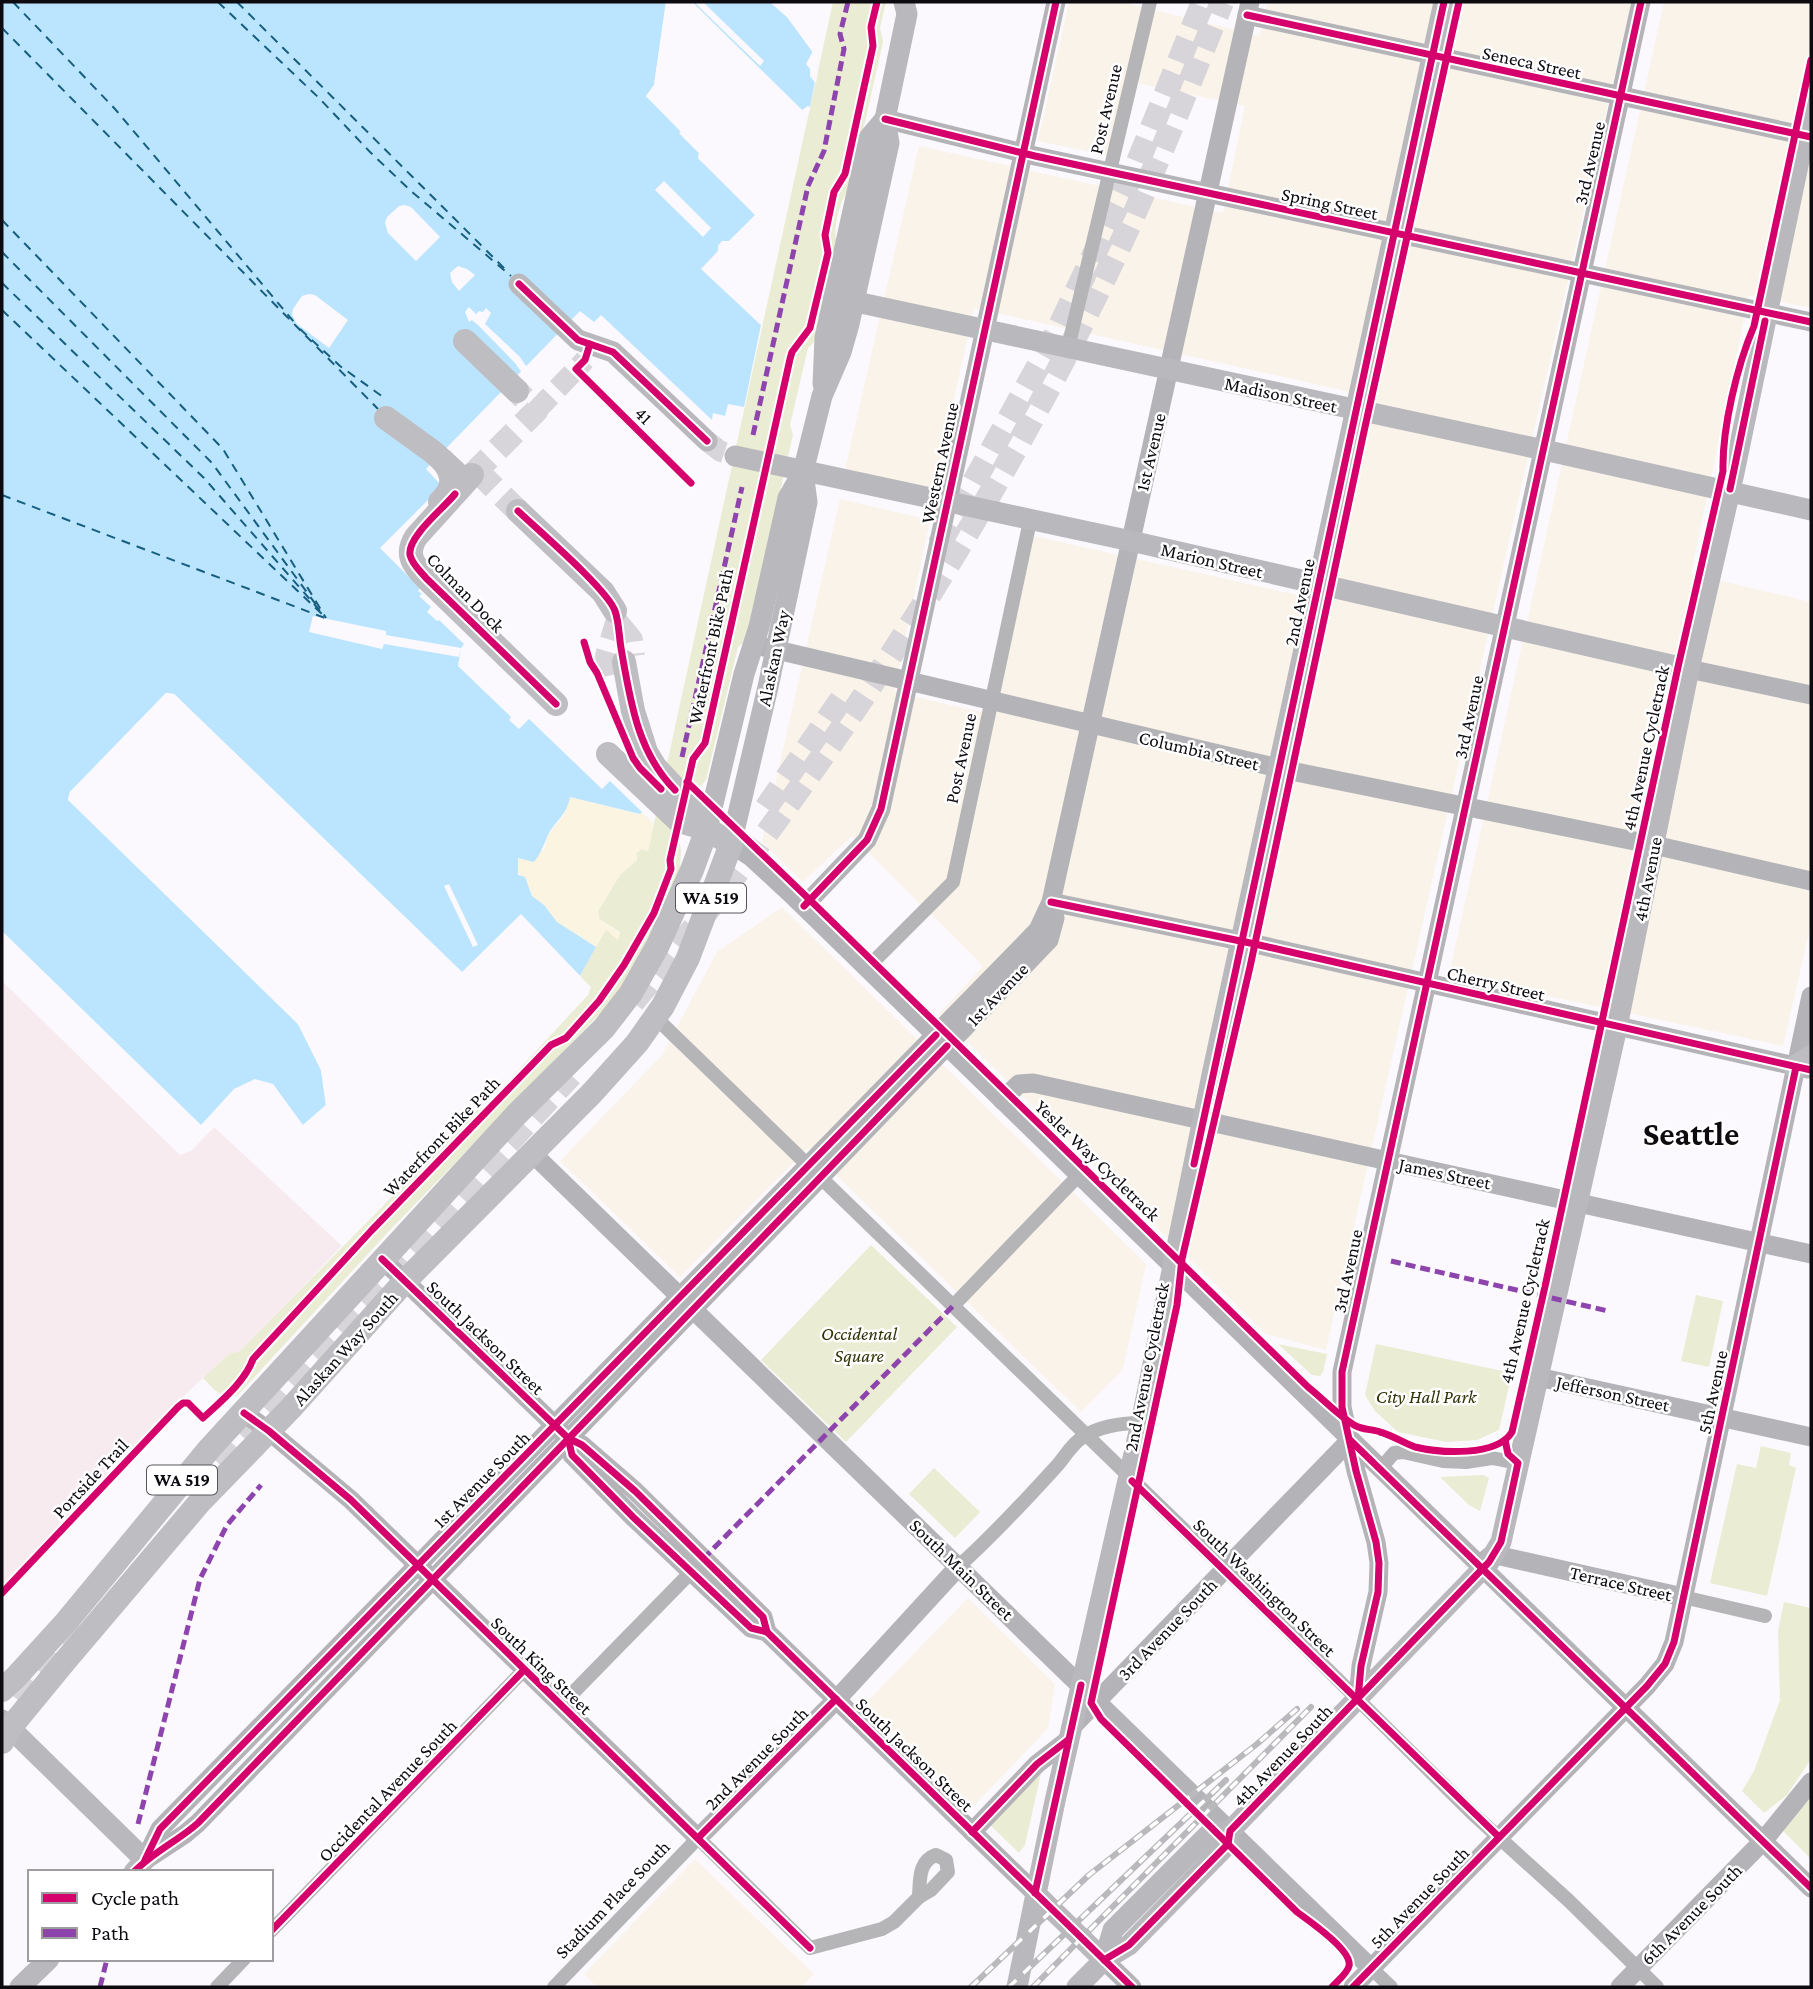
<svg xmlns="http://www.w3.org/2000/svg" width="1813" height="1989" viewBox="0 0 1813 1989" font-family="'Crimson Pro',serif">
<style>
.commercial{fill:#f9f3e9}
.industrial{fill:#f8ebef}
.green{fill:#eaecd3}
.sand{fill:#faf4e0}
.water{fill:#bbe5fe}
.pier{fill:#fbf9fd}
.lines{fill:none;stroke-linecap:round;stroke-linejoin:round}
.ferry{stroke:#165e80;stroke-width:2;stroke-dasharray:9 7;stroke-linecap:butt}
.primary-tunnel{stroke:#d7d5d9;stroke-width:21;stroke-dasharray:21 10;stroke-linecap:butt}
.highway-tunnel{stroke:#d7d5d9;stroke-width:24;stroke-dasharray:24 12;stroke-linecap:butt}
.street{stroke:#b5b5b8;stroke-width:14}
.secondary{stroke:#b4b4b8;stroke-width:19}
.primary{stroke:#b9b8bc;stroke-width:21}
.highway{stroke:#bebdc1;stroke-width:24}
.tram{stroke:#b9b8bb;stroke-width:2}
.rail-casing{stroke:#b9b8bb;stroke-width:6}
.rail{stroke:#fff;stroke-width:3.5;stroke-dasharray:10;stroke-linecap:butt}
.quiet{stroke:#8e44ad;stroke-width:5;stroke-dasharray:10 5;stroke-linecap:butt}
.cycleway-casing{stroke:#fff;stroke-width:11}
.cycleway{stroke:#d6006c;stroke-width:7}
.labels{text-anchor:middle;stroke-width:5;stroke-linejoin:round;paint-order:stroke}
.shield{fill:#fff;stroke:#565458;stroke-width:2}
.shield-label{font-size:18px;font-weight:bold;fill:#0d0a10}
.street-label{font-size:19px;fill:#0d0a10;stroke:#fff}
.park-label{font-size:19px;font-style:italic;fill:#2f3203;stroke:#fff}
.town-label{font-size:33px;font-weight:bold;fill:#0d0a10;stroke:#fff}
</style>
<rect width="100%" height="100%" fill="#fbf9fd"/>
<g class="commercial">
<path d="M 1069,2 L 1121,2 L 1260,36 L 1268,2 L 1631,2 L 1326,1350 L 1266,1334 L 939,1014 L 983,966 L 852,836 L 803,882 L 762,842 L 840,499 L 930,520 L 894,692 L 994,715 L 1034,536 L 1333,603 L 1373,397 L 974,308 L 934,490 L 845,470 L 919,146 L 1223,213 L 1245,106 L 1127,81 L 1110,156 L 1038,141 Z"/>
<path d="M 1664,2 L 1811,2 L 1811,308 L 1749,295 L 1691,574 L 1811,602 L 1811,924 L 1783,1046 L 1449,975 Z"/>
<path d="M 782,907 L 1146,1264 L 1123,1369 L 1081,1412 L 808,1148 L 680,1277 L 560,1161 L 662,1055 L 717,952 Z"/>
<path d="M 968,1598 L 1055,1684 L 1048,1728 L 972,1808 L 865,1704 Z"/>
<path d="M 695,1859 L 814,1974 L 801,1987 L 597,1987 L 584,1974 Z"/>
</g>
<path class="industrial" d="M 2,981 L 180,1155 L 191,1151 L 214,1127 L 342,1246 L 239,1352 L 230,1353 L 188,1392 L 2,1588 Z"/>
<g class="green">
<path d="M 833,2 L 886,2 L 880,28 L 883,42 L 850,188 C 840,199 832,229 837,243 L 816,340 L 808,348 L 790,425 L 793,435 L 746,641 L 738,647 L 706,780 L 700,787 L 690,790 L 679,838 L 681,851 L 680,868 L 634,968 L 609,1004 L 391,1229 L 237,1396 C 222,1401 213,1388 203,1378 L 230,1353 L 239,1352 L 382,1207 L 470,1113 L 484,1107 L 588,995 L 591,987 L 580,976 L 606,929 L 617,939 L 620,932 L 599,919 L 598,911 L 620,875 L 637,860 L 636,853 L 642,849 L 648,851 Z"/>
<path d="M 871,1245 L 957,1327 L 846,1442 L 761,1360 Z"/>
<path d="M 1696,1295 L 1723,1301 L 1709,1367 L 1681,1361 Z"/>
<path d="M 1278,1344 L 1327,1354 L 1323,1372 L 1320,1376 L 1312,1375 Z"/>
<path d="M 1376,1344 L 1512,1373 L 1499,1430 L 1477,1440 L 1446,1442 L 1398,1432 L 1375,1411 L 1365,1395 Z"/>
<path d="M 1761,1446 L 1791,1453 L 1789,1465 L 1796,1468 L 1767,1596 L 1710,1583 L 1737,1464 L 1756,1468 Z"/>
<path d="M 934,1468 L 980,1512 L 955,1538 L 909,1494 Z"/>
<path d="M 1483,1475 L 1489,1478 L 1480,1511 L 1469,1505 L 1440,1477 Z"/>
<path d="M 1784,1602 L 1811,1608 L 1811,1759 L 1787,1795 L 1764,1813 L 1742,1791 L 1754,1771 L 1780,1700 L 1778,1631 Z"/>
<path d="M 1041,1773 L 1025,1845 L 1019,1853 L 990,1825 Z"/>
<path d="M 1811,1797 L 1811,1859 L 1783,1831 Z"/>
</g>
<path class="sand" d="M 570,797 L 639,814 L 642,812 L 654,824 L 648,851 L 642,849 L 636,853 L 637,860 L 620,875 L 598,911 L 599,919 L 620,933 L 618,940 L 606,930 L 596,947 L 557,922 L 544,905 L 532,896 C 529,877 515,883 518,857 L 544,850 L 548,835 L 563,816 Z"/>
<g class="water">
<path d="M 2,2 L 666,2 L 654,85 L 646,96 L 681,132 L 680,134 L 699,153 L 698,158 L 756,215 L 729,241 L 722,241 L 718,251 L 702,269 L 761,325 L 744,407 L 728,404 L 725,416 L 713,413 L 712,420 L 601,315 L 594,322 L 580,311 L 426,469 L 442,486 L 380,548 L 420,588 L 418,591 L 422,594 L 419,596 L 431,607 L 427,612 L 437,621 L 439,620 L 464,644 L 461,648 L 458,666 L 511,717 L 509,720 L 519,729 L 529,719 L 602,789 L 610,781 L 642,812 L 640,814 L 570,797 C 568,812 558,819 550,831 C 544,842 543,851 534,862 L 518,858 L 518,875 L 525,877 L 532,896 L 544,905 L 557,922 L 596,947 L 580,976 L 521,915 L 463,973 L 174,694 L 166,693 L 70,792 L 68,800 L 298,1024 L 321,1070 L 326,1105 L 303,1125 L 273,1084 L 255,1079 L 234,1089 L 201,1125 L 2,931 Z"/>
<path d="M 692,2 L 770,2 L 787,17 L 819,61 L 810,107 L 808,106 L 803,111 Z"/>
</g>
<g class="pier">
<path d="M 666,2 L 669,2 L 657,85 L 651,96 L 684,129 L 684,133 L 702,151 L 702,157 L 759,213 L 758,217 L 731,244 L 723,246 L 721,253 L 706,269 L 762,321 L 761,325 L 701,269 L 718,251 L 718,246 L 722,241 L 729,241 L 755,215 L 698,158 L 699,153 L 679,133 L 681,131 L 646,96 L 654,85 Z"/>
<path d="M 688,2 L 692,2 L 802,110 L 808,106 L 810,107 L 810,110 L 801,113 Z"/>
<path d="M 694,2 L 703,2 L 764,61 L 760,66 Z"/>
<path d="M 770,2 L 775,2 L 789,15 L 820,56 L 816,84 L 810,76 L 810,69 L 806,64 L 813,51 L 787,17 Z"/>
<path d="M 664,181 L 711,228 L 703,237 L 655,190 Z"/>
<path d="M 405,205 L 411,207 L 440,237 L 416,261 L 388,233 L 385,223 L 387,217 L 399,206 Z"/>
<path d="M 458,266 L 467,269 L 475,275 L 459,291 L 452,282 L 450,273 Z"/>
<path d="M 309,294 L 315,295 L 348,320 L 329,348 L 297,324 L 292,315 L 293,309 L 302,296 Z"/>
<path d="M 469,307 L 476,314 L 479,311 L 483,312 L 486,308 L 491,313 L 485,324 L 520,357 L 528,369 L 523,374 L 515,363 L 479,326 L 472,320 L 469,322 L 465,312 Z"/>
<path d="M 313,616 L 386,631 L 386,635 L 461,648 L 459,657 L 384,644 L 382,649 L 309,632 Z"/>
<path d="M 166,693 L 174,694 L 462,972 L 521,914 L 582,978 L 578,978 L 521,919 L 465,975 L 461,976 L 172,698 L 167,697 L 73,793 L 72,798 L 301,1022 L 324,1069 L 329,1105 L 306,1128 L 303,1125 L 326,1105 L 321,1070 L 298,1024 L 68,799 L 70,792 Z"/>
<path d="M 449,884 L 478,945 L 473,947 L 444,886 Z"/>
</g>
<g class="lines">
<g class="ferry">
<path d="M 13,2 L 115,109 L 294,322"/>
<path d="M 218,2 L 319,98 L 370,152 L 411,191 L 511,276"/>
<path d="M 237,2 L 509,273"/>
<path d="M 2,28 L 378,409"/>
<path d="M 2,220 L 223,449 L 326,618"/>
<path d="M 2,252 L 212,463 L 317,606"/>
<path d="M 2,283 L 204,478 L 321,612"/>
<path d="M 2,310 L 323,615"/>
<path d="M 300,329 L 340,366 L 383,397"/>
<path d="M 2,495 L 325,618"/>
</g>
<g class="primary-tunnel">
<path d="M 536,411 L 585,360"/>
<path d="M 707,441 L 720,451 L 735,456"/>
</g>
<g class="highway-tunnel">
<path d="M 477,471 L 518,511"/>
<path d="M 472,475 L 536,411 L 517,391"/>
<path d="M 939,545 L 1056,334 L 1138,162 L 1203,2"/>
<path d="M 617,623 L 631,640 L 633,656"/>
<path d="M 612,675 L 607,656 L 617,623"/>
<path d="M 766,808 L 845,694"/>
<path d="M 633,1002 C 823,777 989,522 1115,256 C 1154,173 1188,87 1222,2"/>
<path d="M 215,1460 L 571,1075"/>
<path d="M 18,1700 L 77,1624"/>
</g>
<g class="street">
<path d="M 1068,348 L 1150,2"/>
<path d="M 869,971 L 873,962 L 953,882 L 1030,521"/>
<path d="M 655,1017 L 1300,1642 L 1472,1813 L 1568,1900 L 1657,1987"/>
<path d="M 953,1306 L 1079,1175"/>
<path d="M 1380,1469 L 1394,1453 L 1403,1452 L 1443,1461 L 1466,1462 L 1492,1458 L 1518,1463"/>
<path d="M 959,1566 C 992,1536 1024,1502 1054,1469 C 1065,1458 1070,1445 1083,1437 C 1100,1426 1121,1423 1141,1423"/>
<path d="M 1683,1597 L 1765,1616"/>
<path d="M 561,1705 L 698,1565"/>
<path d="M 936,1855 L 946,1860 L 948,1872 L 931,1890 L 919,1897 C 920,1881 918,1861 936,1855 Z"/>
<path d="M 271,1931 L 524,1670"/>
<path d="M 1371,1968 L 1391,1987"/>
<path d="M 217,1987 L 244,1959"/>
<path d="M 554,1987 L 698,1838 L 810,1948 L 882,1929 L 894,1922 L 919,1897"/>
</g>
<g class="secondary">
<path d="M 1247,15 L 1811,137"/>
<path d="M 885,119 L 1035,156 L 1811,322"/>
<path d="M 760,646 L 1291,771 L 1654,845 L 1811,881"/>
<path d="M 1689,669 L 1811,695"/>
<path d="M 731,844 L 751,857 L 791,894 L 1811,1888"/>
<path d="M 1051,902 L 1255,944 L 1808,1069"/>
<path d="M 804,906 L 867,840 L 881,809 L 1056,2"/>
<path d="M 1002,1100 L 1019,1084 L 1033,1083 L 1811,1254"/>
<path d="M 531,1152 L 1371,1968"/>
<path d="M 382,1259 L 568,1438 L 582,1445 L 635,1491 L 763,1617 L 767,1632 L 1035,1893"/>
<path d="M 1538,1377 L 1811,1437"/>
<path d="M 244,1413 L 269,1431 L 351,1500 L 698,1838 L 838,1698 L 959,1566"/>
<path d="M 568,1438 L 572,1455 L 633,1517 L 751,1628 L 767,1632"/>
<path d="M 1483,1562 L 1490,1556 L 1496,1555 L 1683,1597"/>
<path d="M 1358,1699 L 1361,1666 L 1378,1592 L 1379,1563 L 1376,1542 L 1356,1471 L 1342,1407 L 1342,1372 L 1641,2"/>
<path d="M 1071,1728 L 1350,1440"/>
<path d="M 972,1832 L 1037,1764 L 1068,1740"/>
<path d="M 147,1859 L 185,1834 L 198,1823 L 1049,940 L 1055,918 L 1052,906"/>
<path d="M 145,1860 L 160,1829 L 1038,930 L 1051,902 L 1250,2"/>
<path d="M 1104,1960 L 1132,1987"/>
<path d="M 1353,1987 L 1647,1686 L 1665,1664 L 1674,1642 L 1811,996"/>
<path d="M 1620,1987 L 1763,1841 L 1811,1782"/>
</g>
<g class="primary">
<path d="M 519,284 L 578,340 L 613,352 L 707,441"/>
<path d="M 833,297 L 1544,450 L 1811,510"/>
<path d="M 823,384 L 825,338 L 869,138 L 885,119"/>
<path d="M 735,456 L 1131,541 L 1689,669"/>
<path d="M 707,829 L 744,674 L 759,627 L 788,498 L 803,472 L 822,396 L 841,352 L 849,324 L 889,143 L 885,119 L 907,14 L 904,2"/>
<path d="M 731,844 L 768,687 L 807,502 L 803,472"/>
<path d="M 2,1720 L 145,1860 L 134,1872"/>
<path d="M 1035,1893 L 1104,1960"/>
<path d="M 1104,1960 L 1113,1930 L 1209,1834 L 1230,1831"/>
<path d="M 20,1987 L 49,1959"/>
<path d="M 1017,1987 L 1055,1801 L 1141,1423 L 1213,1070 L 1444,2"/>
<path d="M 1077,1987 L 1104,1960 L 1129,1945 L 1228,1844 L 1230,1831 L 1489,1562 L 1501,1542 L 1617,1027 L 1689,669 L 1734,473 L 1811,103"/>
</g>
<g class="highway">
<path d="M 465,341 L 517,391"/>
<path d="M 386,418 L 433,452 L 455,472"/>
<path d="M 472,475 L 416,537 C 405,554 413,565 426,578 L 556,704"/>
<path d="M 440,502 C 454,488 455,477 443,461"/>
<path d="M 518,511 L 603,592 L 615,611"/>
<path d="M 624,662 L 633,711 L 646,752 L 655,767 L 684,798 L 707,829"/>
<path d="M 1796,1067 L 1811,1057"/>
<path d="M 2,1690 L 16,1677 L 67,1621 L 210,1448 L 516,1115 L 604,1028 L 631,993 L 657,947 L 692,870 L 707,829"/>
<path d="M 2,1742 L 10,1728 L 65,1661 L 199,1503 L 291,1408 L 405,1281 L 592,1093 L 637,1043 L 663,1006 L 688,958 L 731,844 L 707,829 L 679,821 L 608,754"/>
</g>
<path class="tram" d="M 625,1492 L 1139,1987"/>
<g class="rail-casing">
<g id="rail">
<path d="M 971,1987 L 1089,1875 L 1257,1744 L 1297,1709"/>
<path d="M 1009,1987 L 1226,1780"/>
<path d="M 1033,1987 L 1311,1707"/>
</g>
</g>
<use href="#rail" class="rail"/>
<g class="quiet">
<path d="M 753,435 L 808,186 L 824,151 L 844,49 L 840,34 L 848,2"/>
<path d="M 682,757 L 742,487"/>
<path d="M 1391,1261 L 1608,1311"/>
<path d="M 703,1559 L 953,1306"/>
<path d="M 138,1824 L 200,1579 L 227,1525 L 261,1485"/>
<path d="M 100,1987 L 107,1959"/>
</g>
<g class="cycleway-casing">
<g id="cycleway">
<path d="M 1247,15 L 1811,137"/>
<path d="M 885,119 L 1035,156 L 1811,322"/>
<path d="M 519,284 L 578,340 L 613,352 L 707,441"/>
<path d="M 590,344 L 585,360 L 576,369 L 691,483"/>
<path d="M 1730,489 L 1765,321"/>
<path d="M 455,494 C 444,508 407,537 410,555 C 412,564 420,571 426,578 L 556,704"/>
<path d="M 518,511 C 538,530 608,590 615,611 C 619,622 619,636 621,648 C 630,699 637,752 675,790"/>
<path d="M 584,642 L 590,662 L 597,673 L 633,758 L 640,768 L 661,789"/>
<path d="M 687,782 L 810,900 L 1308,1387 C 1323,1399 1338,1415 1354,1425 C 1362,1430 1372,1429 1380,1432 C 1392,1435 1403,1443 1415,1447 C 1440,1453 1497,1457 1512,1432 L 1546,1282 L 1678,667 L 1723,471 C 1722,428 1737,366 1754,326 L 1811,60"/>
<path d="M 1051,902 L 1255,944 L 1811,1070"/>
<path d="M 804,906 L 867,840 L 881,809 L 1056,2"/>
<path d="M 1194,1164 L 1444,2"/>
<path d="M 382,1259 L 568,1438 L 582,1445 L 635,1491 L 763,1617 L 767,1632 L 1132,1987"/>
<path d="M 244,1413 L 269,1431 L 351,1500 L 810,1948"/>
<path d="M 568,1438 L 572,1455 L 633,1517 L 751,1628 L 767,1632"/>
<path d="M 1350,1440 L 1811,1888"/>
<path d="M 1132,1481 L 1499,1837"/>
<path d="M 2,1593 L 178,1407 L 183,1403 L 188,1403 L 203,1418 C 220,1402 245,1382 253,1359 L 371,1231 L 551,1045 L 566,1038 L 599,1001 L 624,965 L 654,913 L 671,869 L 670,860 L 693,759 L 705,743 L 790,359 L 792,352 L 810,328 L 828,253 L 825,235 L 834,192 L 845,174 L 873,46 L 871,27 L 877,2"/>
<path d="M 1358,1699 L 1361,1666 L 1378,1592 L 1379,1563 L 1376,1542 L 1356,1471 L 1342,1407 L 1342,1372 L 1641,2"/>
<path d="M 972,1832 L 1037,1764 L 1068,1740"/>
<path d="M 698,1838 L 836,1699"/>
<path d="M 145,1860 L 160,1829 L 936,1035"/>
<path d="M 134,1872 C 153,1852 178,1841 198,1823 L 947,1046"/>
<path d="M 1035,1893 L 1081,1685"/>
<path d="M 271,1931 L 524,1670"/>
<path d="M 1104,1960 L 1129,1945 L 1228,1844 L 1230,1831 L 1489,1562 L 1501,1542 L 1518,1463 L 1508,1454 L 1505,1440"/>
<path d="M 1332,1987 C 1337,1981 1347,1974 1349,1966 C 1353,1951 1308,1920 1297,1912 L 1101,1719 L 1091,1703 L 1177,1305 L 1182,1259 L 1250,967 L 1363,436 L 1459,2"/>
<path d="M 1353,1987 L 1647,1686 L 1665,1664 L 1674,1642 L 1796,1067"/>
</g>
</g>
<use href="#cycleway" class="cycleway"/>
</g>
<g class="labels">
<g class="shield">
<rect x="676" y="883.5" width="70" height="29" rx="5"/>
<rect x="147" y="1465.5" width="70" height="29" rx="5"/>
</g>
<g class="shield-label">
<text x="711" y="904">WA 519</text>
<text x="182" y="1486">WA 519</text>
</g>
<g class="street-label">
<text transform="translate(1532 62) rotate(12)" y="7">Seneca Street</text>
<text transform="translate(1105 109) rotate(-77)" y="7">Post Avenue</text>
<text transform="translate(1589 163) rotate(-77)" y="7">3rd Avenue</text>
<text transform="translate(1330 203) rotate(12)" y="7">Spring Street</text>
<text transform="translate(1281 394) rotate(12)" y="7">Madison Street</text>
<text transform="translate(644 415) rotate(44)" y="7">41</text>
<text transform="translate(1150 452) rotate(-77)" y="7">1st Avenue</text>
<text transform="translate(939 463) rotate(-78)" y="7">Western Avenue</text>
<text transform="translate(1212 560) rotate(13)" y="7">Marion Street</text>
<text transform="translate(466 592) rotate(46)" y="7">Colman Dock</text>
<text transform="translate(1299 602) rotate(-78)" y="7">2nd Avenue</text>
<text transform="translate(710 646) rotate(-78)" y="7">Waterfront Bike Path</text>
<text transform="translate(773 658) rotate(-78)" y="7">Alaskan Way</text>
<text transform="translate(1468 717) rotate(-78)" y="7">3rd Avenue</text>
<text transform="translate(1645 748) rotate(-78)" y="7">4th Avenue Cycletrack</text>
<text transform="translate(1199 750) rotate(13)" y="7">Columbia Street</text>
<text transform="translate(960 758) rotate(-78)" y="7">Post Avenue</text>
<text transform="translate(1647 879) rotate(-79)" y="7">4th Avenue</text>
<text transform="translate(1496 983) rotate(13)" y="7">Cherry Street</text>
<text transform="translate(997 994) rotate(-46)" y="7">1st Avenue</text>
<text transform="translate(441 1136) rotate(-46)" y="7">Waterfront Bike Path</text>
<text transform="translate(1098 1160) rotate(44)" y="7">Yesler Way Cycletrack</text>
<text transform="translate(1445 1173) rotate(12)" y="7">James Street</text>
<text transform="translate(1347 1271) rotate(-78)" y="7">3rd Avenue</text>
<text transform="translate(1524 1301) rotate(-77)" y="7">4th Avenue Cycletrack</text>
<text transform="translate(486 1337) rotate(44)" y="7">South Jackson Street</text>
<text transform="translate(345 1348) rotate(-48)" y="7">Alaskan Way South</text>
<text transform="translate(1146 1367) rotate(-79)" y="7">2nd Avenue Cycletrack</text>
<text transform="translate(1712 1392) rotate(-78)" y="7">5th Avenue</text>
<text transform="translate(1613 1393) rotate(12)" y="7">Jefferson Street</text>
<text transform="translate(90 1478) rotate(-47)" y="7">Portside Trail</text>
<text transform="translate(481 1479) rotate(-45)" y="7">1st Avenue South</text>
<text transform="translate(962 1569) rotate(44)" y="7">South Main Street</text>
<text transform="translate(1621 1583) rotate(13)" y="7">Terrace Street</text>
<text transform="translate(1265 1587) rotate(44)" y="7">South Washington Street</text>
<text transform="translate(1167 1629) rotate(-46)" y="7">3rd Avenue South</text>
<text transform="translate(542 1665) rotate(44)" y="7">South King Street</text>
<text transform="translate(915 1754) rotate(44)" y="7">South Jackson Street</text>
<text transform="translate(1282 1755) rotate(-46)" y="7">4th Avenue South</text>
<text transform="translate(756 1758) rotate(-45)" y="7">2nd Avenue South</text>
<text transform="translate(387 1790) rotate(-46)" y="7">Occidental Avenue South</text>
<text transform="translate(1419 1897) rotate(-46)" y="7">5th Avenue South</text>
<text transform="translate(612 1899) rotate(-46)" y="7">Stadium Place South</text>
<text transform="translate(1691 1914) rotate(-45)" y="7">6th Avenue South</text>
</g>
<g class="park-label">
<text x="859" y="1340">Occidental<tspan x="859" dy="22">Square</tspan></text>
<text x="1426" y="1403">City Hall Park</text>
</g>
<g class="town-label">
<text x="1691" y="1145">Seattle</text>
</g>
</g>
<rect width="1813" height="1989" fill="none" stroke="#0d0a10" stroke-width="7"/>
<rect x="28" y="1870" width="245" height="91" fill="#ffffff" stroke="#9e9d9f" stroke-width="2"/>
<rect x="42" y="1893" width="35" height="10" fill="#d6006c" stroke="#9e9d9f" stroke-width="2"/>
<text x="91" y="1905" font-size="21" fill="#0d0a10">Cycle path</text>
<rect x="42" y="1928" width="35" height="10" fill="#8e44ad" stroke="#9e9d9f" stroke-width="2"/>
<text x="91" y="1940" font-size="21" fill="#0d0a10">Path</text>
</svg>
